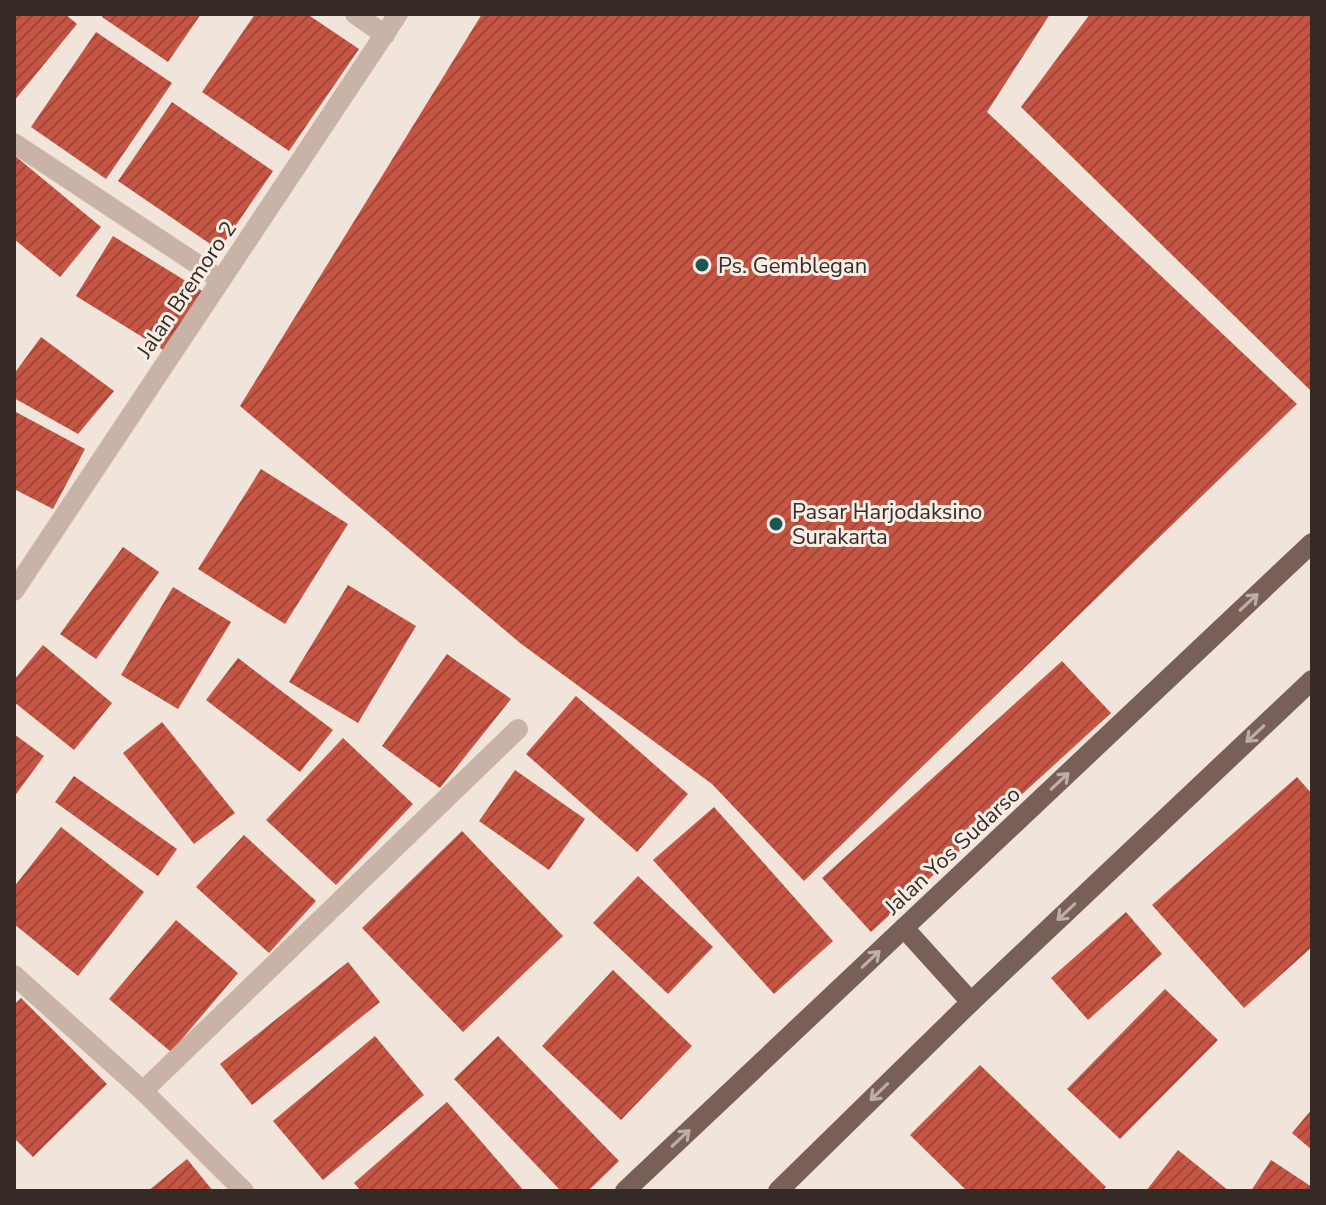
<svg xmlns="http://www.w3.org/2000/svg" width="1326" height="1205" viewBox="0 0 1326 1205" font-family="'Nunito Sans',sans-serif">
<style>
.building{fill:url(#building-hatch)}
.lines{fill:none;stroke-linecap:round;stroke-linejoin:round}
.street{stroke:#c9b2a6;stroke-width:20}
.primary{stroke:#785f58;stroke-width:20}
.oneway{stroke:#bfaea6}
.poi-dot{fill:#1d5754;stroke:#f9eee6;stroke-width:3}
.labels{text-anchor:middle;stroke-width:6;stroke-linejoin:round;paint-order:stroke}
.poi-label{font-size:22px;fill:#362a27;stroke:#f9eee6;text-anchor:start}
.street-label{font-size:22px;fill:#362a27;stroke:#f9eee6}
</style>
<defs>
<pattern id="building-hatch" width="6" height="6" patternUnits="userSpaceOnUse" patternTransform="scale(2)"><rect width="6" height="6" fill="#c65544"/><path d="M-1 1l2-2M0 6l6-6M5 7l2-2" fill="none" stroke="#a24739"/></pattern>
</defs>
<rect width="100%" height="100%" fill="#f1e4da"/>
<g class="building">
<path d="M 14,14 L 65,14 L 77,24 L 14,101 Z"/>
<path d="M 104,14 L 201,14 L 168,62 L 102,17 Z"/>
<path d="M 255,14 L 307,14 L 359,49 L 289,151 L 202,92 Z"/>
<path d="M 482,14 L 1050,14 L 987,112 L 1297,404 L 804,881 L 712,784 L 520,643 L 240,406 Z"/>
<path d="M 1090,14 L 1312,14 L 1312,392 L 1021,107 Z"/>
<path d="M 96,32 L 172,83 L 106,179 L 31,127 Z"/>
<path d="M 172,102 L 273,171 L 219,250 L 118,181 Z"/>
<path d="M 14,155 L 101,227 L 60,277 L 14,239 Z"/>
<path d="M 113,236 L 202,291 L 165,351 L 76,296 Z"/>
<path d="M 41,337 L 114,391 L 78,434 L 14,398 L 14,374 Z"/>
<path d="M 14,411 L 85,449 L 53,509 L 14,489 Z"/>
<path d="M 261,469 L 348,524 L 285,624 L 198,569 Z"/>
<path d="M 123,547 L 159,572 L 96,659 L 60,634 Z"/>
<path d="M 348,585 L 416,626 L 358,723 L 289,682 Z"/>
<path d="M 173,587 L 231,622 L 178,709 L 121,675 Z"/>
<path d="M 43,645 L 112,703 L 74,750 L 14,702 L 14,680 Z"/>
<path d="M 447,654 L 511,699 L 440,788 L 382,746 Z"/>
<path d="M 238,658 L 333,730 L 300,772 L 206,700 Z"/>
<path d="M 1062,661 L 1111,713 L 871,932 L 822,878 Z"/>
<path d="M 576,696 L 688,794 L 637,852 L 526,754 Z"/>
<path d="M 162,722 L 235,813 L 194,844 L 123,753 Z"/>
<path d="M 14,734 L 44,756 L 14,797 Z"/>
<path d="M 343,738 L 413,804 L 336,885 L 266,820 Z"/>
<path d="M 515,770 L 585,819 L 549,870 L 479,821 Z"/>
<path d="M 74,776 L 177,849 L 158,876 L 55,802 Z"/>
<path d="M 1297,777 L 1312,794 L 1312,947 L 1244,1008 L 1152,905 Z"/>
<path d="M 714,807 L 833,941 L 774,994 L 653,860 Z"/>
<path d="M 61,827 L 144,892 L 78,976 L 14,924 L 14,887 Z"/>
<path d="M 462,831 L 563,936 L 463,1032 L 362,928 Z"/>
<path d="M 244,835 L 316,901 L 269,953 L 196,887 Z"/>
<path d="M 638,876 L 713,947 L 668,994 L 593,923 Z"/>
<path d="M 1126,912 L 1162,954 L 1088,1020 L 1051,978 Z"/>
<path d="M 176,920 L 238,973 L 171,1052 L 109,999 Z"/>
<path d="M 348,962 L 380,1002 L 252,1105 L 220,1064 Z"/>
<path d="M 613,970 L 692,1046 L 621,1120 L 542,1046 Z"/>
<path d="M 1165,989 L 1218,1040 L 1120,1139 L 1067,1089 Z"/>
<path d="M 21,998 L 107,1084 L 33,1157 L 14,1138 L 14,1005 Z"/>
<path d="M 375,1036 L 424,1095 L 323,1180 L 273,1121 Z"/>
<path d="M 498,1036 L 619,1161 L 588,1191 L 561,1191 L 454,1079 Z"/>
<path d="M 980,1065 L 1106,1187 L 1102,1191 L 967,1191 L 910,1135 Z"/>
<path d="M 447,1102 L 524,1191 L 361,1191 L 354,1183 Z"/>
<path d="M 1312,1109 L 1312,1150 L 1292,1133 Z"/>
<path d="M 1178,1150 L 1229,1191 L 1146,1191 Z"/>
<path d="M 187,1159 L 213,1191 L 148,1191 Z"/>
<path d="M 1271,1160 L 1312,1187 L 1312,1191 L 1251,1191 Z"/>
</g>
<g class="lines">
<g class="street">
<path d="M 355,14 L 385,35"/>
<path d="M 14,143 L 221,280"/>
<path d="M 14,591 L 398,14"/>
<path d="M 14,975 L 143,1091 L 244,1191"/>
<path d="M 143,1091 L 518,729"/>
</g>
<g class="primary">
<path d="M 904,928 L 971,1002"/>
<path d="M 625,1191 L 1312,543"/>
<path d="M 778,1191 L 971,1002 L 1312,680"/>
</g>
</g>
<defs><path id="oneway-shaft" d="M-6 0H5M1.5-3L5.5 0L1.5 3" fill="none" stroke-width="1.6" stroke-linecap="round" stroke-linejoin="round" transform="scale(2)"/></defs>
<g class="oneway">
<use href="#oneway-shaft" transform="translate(1249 602) rotate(-43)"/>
<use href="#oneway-shaft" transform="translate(1255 734) rotate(137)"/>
<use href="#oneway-shaft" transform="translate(1060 781) rotate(-43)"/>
<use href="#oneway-shaft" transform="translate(1066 912) rotate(137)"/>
<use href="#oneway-shaft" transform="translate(871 959) rotate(-43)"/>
<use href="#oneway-shaft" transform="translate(879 1092) rotate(136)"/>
<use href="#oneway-shaft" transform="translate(681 1138) rotate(-43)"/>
</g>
<g class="poi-dot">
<circle cx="702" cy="265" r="8"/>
<circle cx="776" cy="524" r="8"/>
</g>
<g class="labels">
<g class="poi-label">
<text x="718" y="273">Ps. Gemblegan</text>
<text x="792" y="519">Pasar Harjodaksino<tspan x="792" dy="25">Surakarta</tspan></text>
</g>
<g class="street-label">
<text transform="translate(186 289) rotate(-56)" y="8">Jalan Bremoro 2</text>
<text transform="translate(952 850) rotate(-43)" y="8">Jalan Yos Sudarso</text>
</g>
</g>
<rect width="1326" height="1205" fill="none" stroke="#362a27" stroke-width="32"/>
</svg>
